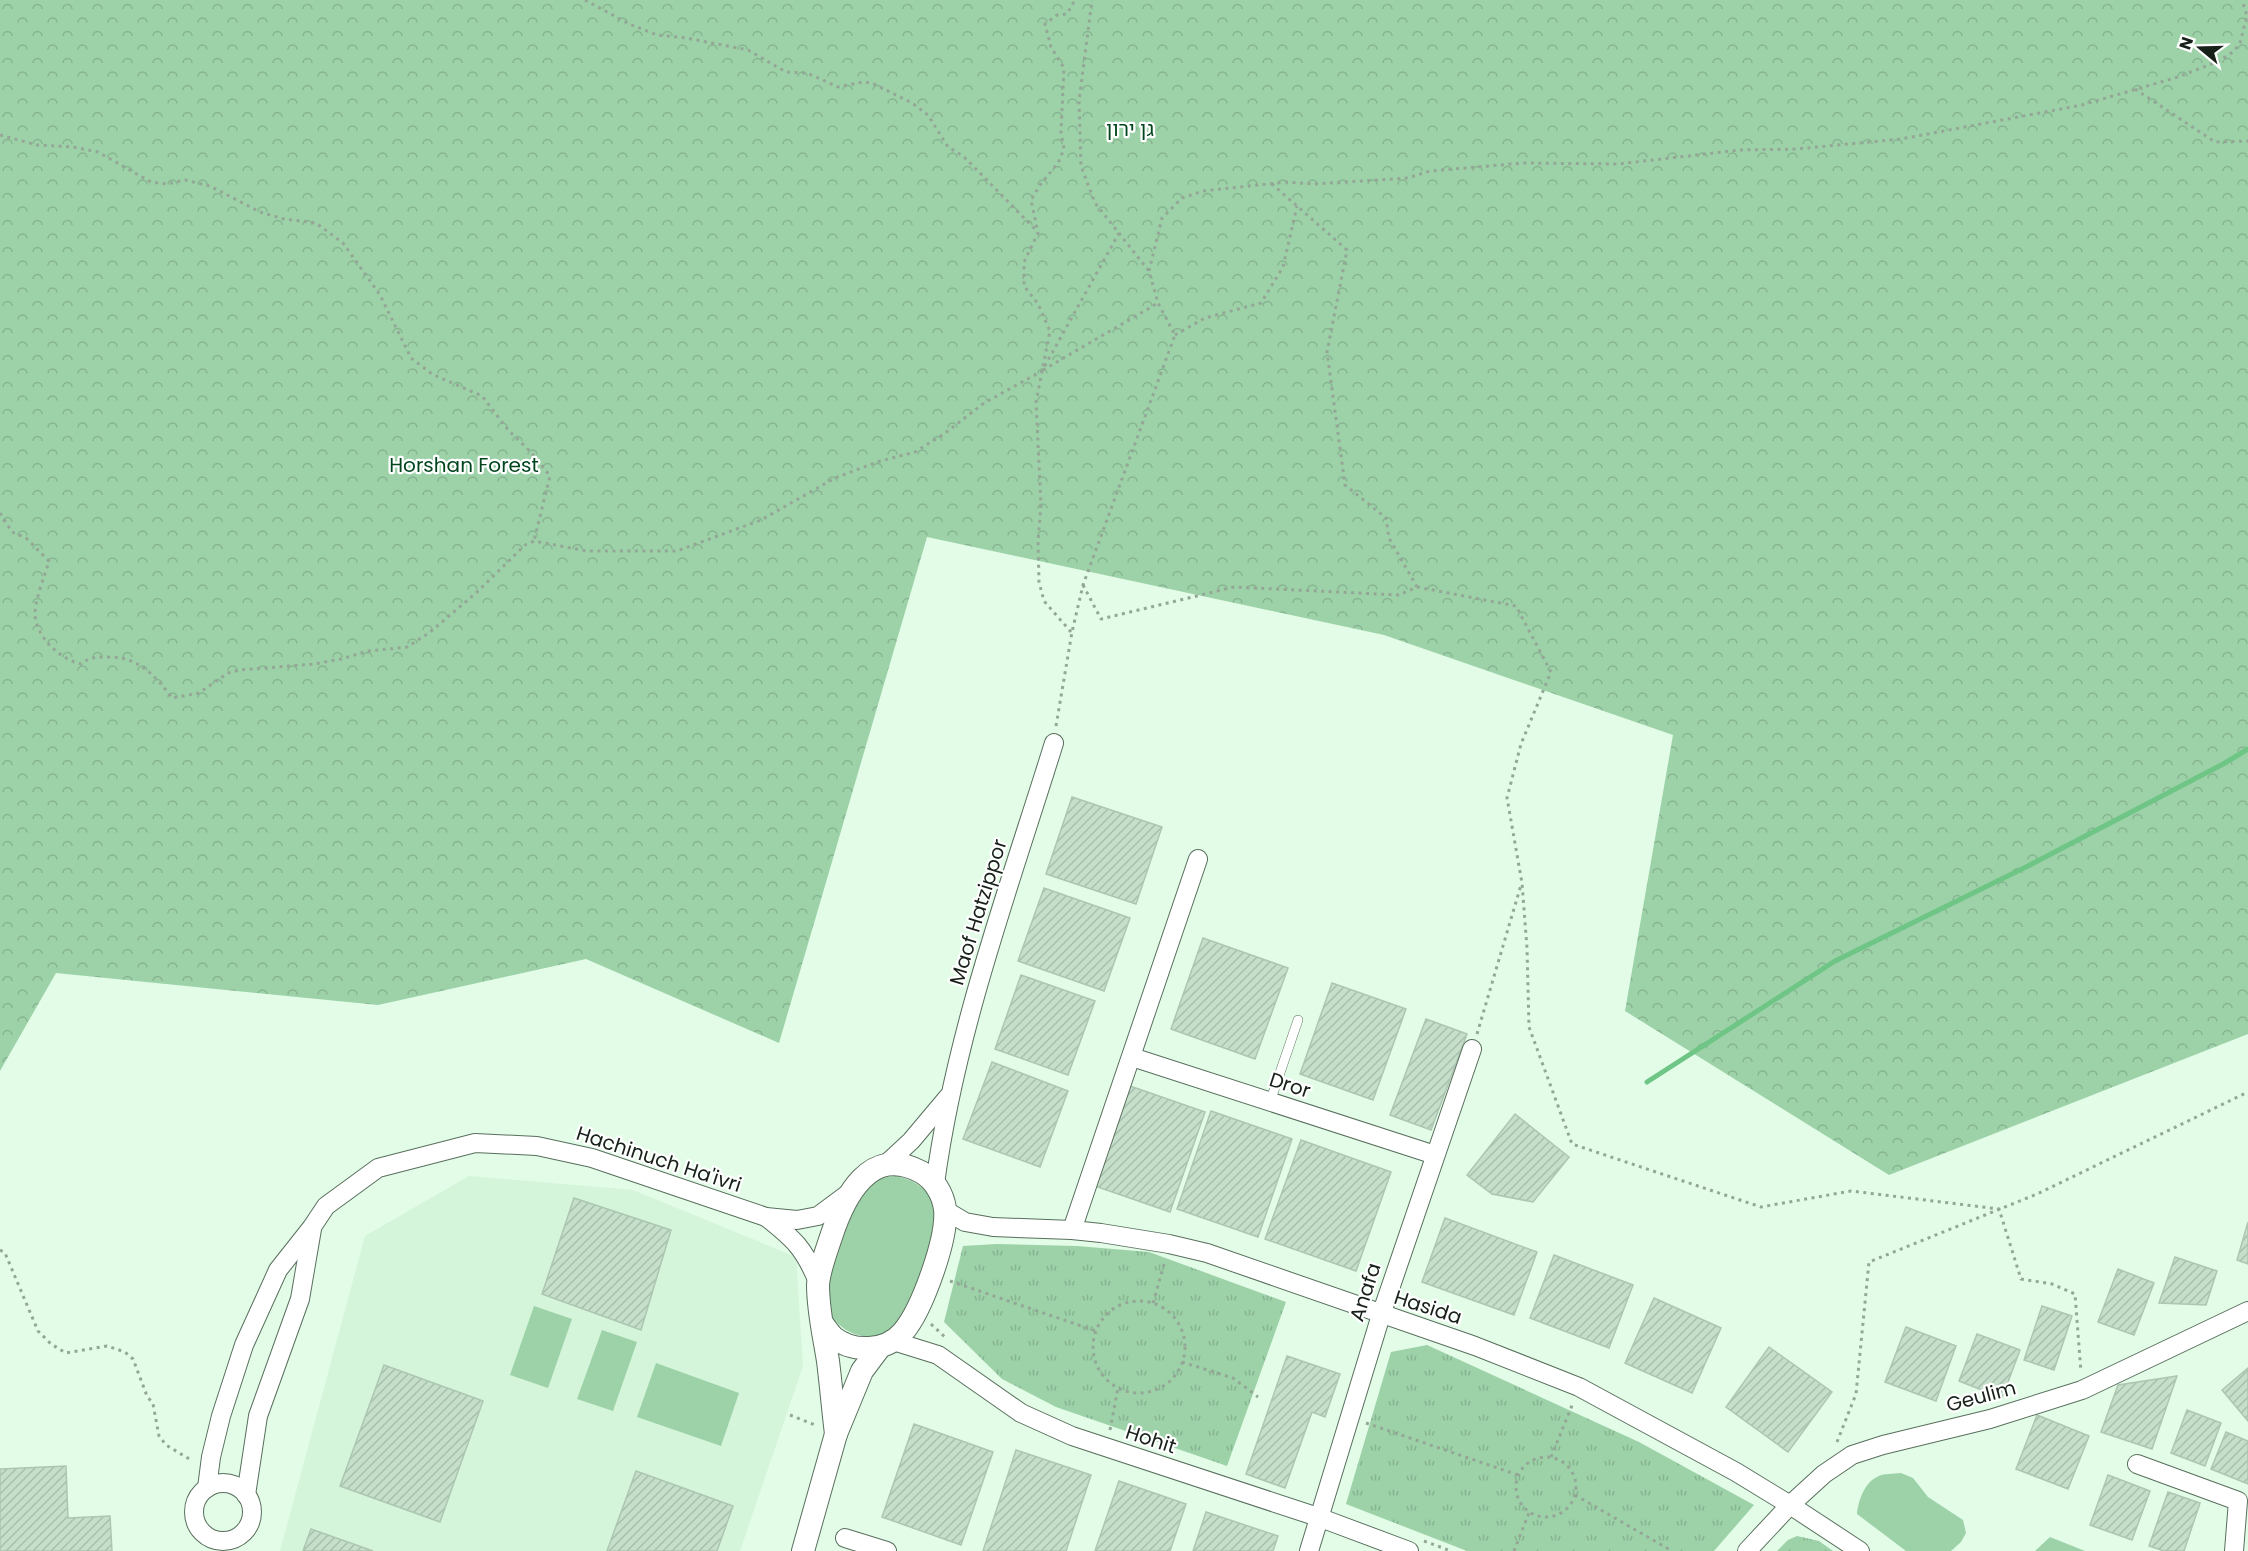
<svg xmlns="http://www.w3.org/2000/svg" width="2248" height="1551" viewBox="0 0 2248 1551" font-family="Poppins,'Noto Sans Hebrew',sans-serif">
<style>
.built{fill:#d4f5da}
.green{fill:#9dd2a8}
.forest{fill:url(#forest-crowns)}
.park{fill:url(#park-tufts)}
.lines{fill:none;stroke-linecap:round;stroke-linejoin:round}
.stream{stroke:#6ec585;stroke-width:5}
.building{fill:url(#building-hatch);stroke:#adc6b2;stroke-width:1.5}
.service-casing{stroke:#586f5d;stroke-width:10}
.minor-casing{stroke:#586f5d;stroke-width:20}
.tertiary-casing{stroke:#586f5d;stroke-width:24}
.path{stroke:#94a797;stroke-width:3;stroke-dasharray:3 4.5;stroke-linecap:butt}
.service{stroke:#fff;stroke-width:9}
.minor{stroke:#fff;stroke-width:18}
.tertiary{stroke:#fff;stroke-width:22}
.labels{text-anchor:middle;stroke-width:4.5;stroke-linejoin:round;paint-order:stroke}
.park-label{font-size:20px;fill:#00451d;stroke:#fff}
.street-label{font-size:20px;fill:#172119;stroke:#fff}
</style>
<defs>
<pattern id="forest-crowns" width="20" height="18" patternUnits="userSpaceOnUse" patternTransform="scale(1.5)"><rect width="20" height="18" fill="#9dd2a8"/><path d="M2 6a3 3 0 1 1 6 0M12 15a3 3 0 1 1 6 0" fill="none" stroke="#86b490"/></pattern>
<pattern id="park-tufts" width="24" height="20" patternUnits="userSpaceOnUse" patternTransform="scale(1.5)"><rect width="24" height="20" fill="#9dd2a8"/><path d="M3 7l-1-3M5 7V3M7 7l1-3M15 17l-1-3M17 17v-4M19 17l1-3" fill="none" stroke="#86b490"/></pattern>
<pattern id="building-hatch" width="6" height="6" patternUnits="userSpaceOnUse" patternTransform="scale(1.5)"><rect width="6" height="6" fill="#c5dfca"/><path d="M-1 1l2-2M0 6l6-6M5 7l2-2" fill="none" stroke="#a8bfad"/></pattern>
</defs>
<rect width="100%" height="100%" fill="#e2fce7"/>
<path class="built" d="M 469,1176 L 633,1190 L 796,1257 L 803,1366 L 740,1551 L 280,1551 L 365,1236 Z"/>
<g class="green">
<path d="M 896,1176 C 912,1180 929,1187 934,1205 C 939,1227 930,1246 923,1267 C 914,1295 901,1341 863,1336 C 850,1334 841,1328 833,1318 C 827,1310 825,1287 826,1278 C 828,1267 843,1222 848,1212 C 851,1206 868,1184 874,1181 C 881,1177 889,1177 896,1176 Z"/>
<path d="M 534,1306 L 572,1319 L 548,1388 L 510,1375 Z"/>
<path d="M 602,1330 L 637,1342 L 613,1411 L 577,1399 Z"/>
<path d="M 656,1363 L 739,1393 L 721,1446 L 637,1417 Z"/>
<path d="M 1901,1473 L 1913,1478 L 1928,1497 L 1963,1520 L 1966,1533 L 1961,1542 L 1951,1551 L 1906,1551 L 1857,1514 C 1858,1502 1864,1483 1877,1477 C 1883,1473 1894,1474 1901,1473 Z"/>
<path d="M 2050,1537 L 2085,1551 L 2035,1551 Z"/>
</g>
<path class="forest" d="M 0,0 L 2248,0 L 2248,1034 L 1889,1175 L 1625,1011 L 1673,735 L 1384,635 L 927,537 L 779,1043 L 586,959 L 378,1005 L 56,973 L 0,1071 Z"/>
<g class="park">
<path d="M 997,1244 L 1077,1246 L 1149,1252 L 1286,1302 L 1227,1466 L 1056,1407 L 1002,1379 L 944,1322 L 963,1246 Z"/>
<path d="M 1427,1345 L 1639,1442 L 1754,1505 L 1714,1551 L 1467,1551 L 1346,1504 L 1391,1352 Z"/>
<path d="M 1797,1536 L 1819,1541 L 1833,1551 L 1777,1551 L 1788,1540 Z"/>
</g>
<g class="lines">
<path class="stream" d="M 1647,1082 L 1835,961 L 2028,866 L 2225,763 L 2248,749"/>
</g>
<g class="building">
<path d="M 1072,797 L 1162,827 L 1136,904 L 1046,874 Z"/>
<path d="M 1044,888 L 1130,918 L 1104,991 L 1018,961 Z"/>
<path d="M 1203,938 L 1288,968 L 1255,1059 L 1171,1029 Z"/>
<path d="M 1021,975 L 1095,1001 L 1068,1075 L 995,1049 Z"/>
<path d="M 1332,983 L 1406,1009 L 1373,1100 L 1300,1074 Z"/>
<path d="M 1426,1019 L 1467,1034 L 1431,1130 L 1390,1115 Z"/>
<path d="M 992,1062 L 1068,1091 L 1040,1167 L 963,1139 Z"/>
<path d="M 1130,1086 L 1205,1112 L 1170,1212 L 1095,1186 Z"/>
<path d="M 1211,1111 L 1292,1139 L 1258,1237 L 1177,1209 Z"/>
<path d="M 1515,1114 L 1569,1157 L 1533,1202 L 1492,1194 L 1467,1175 Z"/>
<path d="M 1301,1140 L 1391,1172 L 1356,1271 L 1265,1239 Z"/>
<path d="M 574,1198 L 671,1230 L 641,1330 L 542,1294 Z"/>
<path d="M 1445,1218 L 1537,1252 L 1514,1315 L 1422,1282 Z"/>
<path d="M 2248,1222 L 2248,1264 L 2237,1260 Z"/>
<path d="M 1554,1255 L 1633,1285 L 1609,1348 L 1530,1318 Z"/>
<path d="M 2175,1257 L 2217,1271 L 2206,1305 L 2159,1303 Z"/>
<path d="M 2118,1269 L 2154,1283 L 2134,1335 L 2098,1322 Z"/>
<path d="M 1654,1298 L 1721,1328 L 1692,1393 L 1625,1363 Z"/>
<path d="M 2042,1306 L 2072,1316 L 2054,1370 L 2024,1360 Z"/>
<path d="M 1906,1327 L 1956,1346 L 1936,1401 L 1885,1382 Z"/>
<path d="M 1977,1334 L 2020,1350 L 2002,1398 L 1959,1381 Z"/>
<path d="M 1769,1347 L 1832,1392 L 1788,1452 L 1726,1407 Z"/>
<path d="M 1287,1356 L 1340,1374 L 1325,1417 L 1312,1412 L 1285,1488 L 1246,1474 Z"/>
<path d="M 384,1365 L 483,1401 L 440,1522 L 340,1486 Z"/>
<path d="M 2248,1368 L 2248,1421 L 2222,1390 Z"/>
<path d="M 2177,1376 L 2152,1449 L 2101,1432 L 2118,1385 Z"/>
<path d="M 2187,1410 L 2221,1423 L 2205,1466 L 2171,1453 Z"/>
<path d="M 2037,1415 L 2089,1436 L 2068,1489 L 2016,1469 Z"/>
<path d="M 914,1424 L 993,1452 L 961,1545 L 882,1517 Z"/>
<path d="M 2226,1432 L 2248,1441 L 2248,1484 L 2211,1469 Z"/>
<path d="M 1016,1450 L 1091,1475 L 1066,1551 L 983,1551 Z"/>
<path d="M 66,1466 L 68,1518 L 110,1516 L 112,1551 L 0,1551 L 0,1469 Z"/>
<path d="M 636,1471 L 733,1506 L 717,1551 L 607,1551 Z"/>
<path d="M 2108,1475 L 2150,1491 L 2132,1540 L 2090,1525 Z"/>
<path d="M 1119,1481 L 1186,1504 L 1170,1551 L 1095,1551 Z"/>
<path d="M 2168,1492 L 2200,1503 L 2184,1551 L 2164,1551 L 2149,1546 Z"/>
<path d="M 1206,1512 L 1278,1536 L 1273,1551 L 1193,1551 Z"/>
<path d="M 311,1529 L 373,1551 L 303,1551 Z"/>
</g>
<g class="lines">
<g class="service-casing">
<path id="service" d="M 1270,1102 L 1298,1020"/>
</g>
<g class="minor-casing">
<g id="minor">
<path d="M 1132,1057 L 1435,1155"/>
<path d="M 884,1166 L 911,1141 L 948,1097"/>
<path d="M 935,1184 C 955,1033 1009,888 1054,743"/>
<path d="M 945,1210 L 965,1222 L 993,1227 L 1072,1230 L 1101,1233 L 1169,1244 L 1207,1253 L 1475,1346 L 1579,1387 L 1736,1472 L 1790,1505 L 1860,1551"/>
<path d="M 766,1217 C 794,1239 804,1248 818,1282"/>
<path d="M 1072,1230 L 1198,859"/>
<path d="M 893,1341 L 938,1355 L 1021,1413 L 1072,1436 L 1318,1517 L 1409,1551"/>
<path d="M 2137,1464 L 2238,1501 L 2234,1551"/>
<circle cx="223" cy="1512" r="29"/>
<path d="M 207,1488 L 211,1457 L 221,1416 L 244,1345 L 278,1270 L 312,1227 L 326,1206 L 378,1168 L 475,1143 L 537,1146 L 592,1158 L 766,1217 L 797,1220 L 818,1216 L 849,1193"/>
<path d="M 246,1495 L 258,1416 L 300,1299 L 312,1229"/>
<path d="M 845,1538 L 887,1551"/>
<path d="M 1309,1551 L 1381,1315 L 1472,1049"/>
<path d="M 1747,1551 L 1790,1505 L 1824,1474 L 1852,1455 L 1883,1445 L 1990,1419 L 2082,1390 L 2248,1311"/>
</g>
</g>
<g class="tertiary-casing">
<g id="tertiary">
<path d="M 822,1323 C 825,1327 829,1333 833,1337 C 853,1353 886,1352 903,1332 C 922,1310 948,1238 945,1209 C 943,1194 934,1179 921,1172 C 870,1144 844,1197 831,1237 C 826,1252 819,1270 818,1285 C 818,1311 824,1336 828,1361 C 831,1385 833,1410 836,1434"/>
<path d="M 803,1551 L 836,1434 L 862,1371 L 880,1347"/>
</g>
</g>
<g class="path">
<path d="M 585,0 L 629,24 L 657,35 L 686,38 L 748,50 L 786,72 L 807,73 L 838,87 L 863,82 L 872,83 L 912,103 L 928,115 L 948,147 L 963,156 L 978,171 L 1037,231"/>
<path d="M 2135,89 L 2215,142 L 2248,141"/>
<path d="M 0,135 L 37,145 L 73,147 L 98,152 L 151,182 L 167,184 L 185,180 L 210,186 L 260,212 L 284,219 L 316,223 L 343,243 L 380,295 L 411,358 L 432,374 L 482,396 L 509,431 L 530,451 L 550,476 L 534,541"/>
<path d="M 1149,271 L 1162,218 L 1182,198 L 1203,191 L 1286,182 L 1314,184 L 1408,178 L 1430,171 L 1524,163 L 1618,164 L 1740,150 L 1796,149 L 1901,139 L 2082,105 L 2178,77 L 2219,61 L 2233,52 L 2240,43 L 2247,16 L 2242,0"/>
<path d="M 1175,335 L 1205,318 L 1261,303 L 1283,267 L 1297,206"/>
<path d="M 1043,370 L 1158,303"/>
<path d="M 0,513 L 12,532 L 26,538 L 49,561 C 45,575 34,602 35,616 C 38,639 60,659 81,664 C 90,657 97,657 108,657 C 137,656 156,676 172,698 L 199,693 L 228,673 L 240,670 L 314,664 L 341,659 L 368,651 L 407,647 L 429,633 L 476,593 L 525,545 L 534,541 L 587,551 L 677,551 L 761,520 L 835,478 L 877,462 L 915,452 L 944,434 L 984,403 L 1042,371 L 1119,233"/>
<path d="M 1083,585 L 1101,619 L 1234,587 L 1399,595 L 1417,587 L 1389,538 L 1386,518 L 1345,485 L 1327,352 L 1347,250 L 1272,184"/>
<path d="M 1417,587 L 1516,606 L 1551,672 L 1521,744 L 1507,798 L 1522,883 L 1527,948 L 1529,1027 L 1572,1144 L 1761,1207 L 1851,1191 L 1999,1209 L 2021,1279 L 2052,1284 L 2075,1294 L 2081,1372"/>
<path d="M 1071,632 L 1044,601 L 1039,582 L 1038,541 L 1041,505 L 1036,402 L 1050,331 L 1038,304 L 1024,286 L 1024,262 L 1038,233 L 1031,200 L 1040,185 L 1058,163 L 1064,149 L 1061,132 L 1064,68 L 1051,47 L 1045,24 L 1057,15 L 1067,14 L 1075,0"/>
<path d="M 1056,726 L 1072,632 L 1083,585 L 1175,335 L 1158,303 L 1149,271 L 1095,203 L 1081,166 L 1079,101 L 1092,0"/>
<path d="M 1477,1034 L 1521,885"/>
<path d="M 0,1250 L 5,1253 L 38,1331 L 51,1344 L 66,1353 L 107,1346 L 125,1352 L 133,1359 L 147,1396 L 153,1404 L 159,1436 L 166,1445 L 191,1460"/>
<path d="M 950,1281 L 1096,1331"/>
<circle cx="1139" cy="1347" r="46"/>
<path d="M 1153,1303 L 1165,1261"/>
<path d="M 931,1324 L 946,1338"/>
<path d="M 1182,1362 L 1233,1378 L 1258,1397"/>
<path d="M 790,1415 L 815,1425"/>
<path d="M 1366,1423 L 1518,1475"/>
<path d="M 1110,1430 L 1118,1388"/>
<path d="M 1837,1442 L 1856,1394 L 1869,1262 L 2037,1194 L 2248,1092"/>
<circle cx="1546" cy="1487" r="30"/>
<path d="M 1551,1457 L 1573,1403"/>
<path d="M 1575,1495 L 1672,1551"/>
<path d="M 1424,1541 L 1451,1551"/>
<path d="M 1514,1551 L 1529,1513"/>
</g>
<use href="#service" class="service"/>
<use href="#minor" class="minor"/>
<use href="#tertiary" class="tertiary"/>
</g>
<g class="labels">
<g class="park-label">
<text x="1130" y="136">גן ירון</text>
<text x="464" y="472">Horshan Forest</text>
</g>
<g class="street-label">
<text transform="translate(978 912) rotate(-73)" y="7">Maof Hatzippor</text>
<text transform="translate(1290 1085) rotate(18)" y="7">Dror</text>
<text transform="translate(659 1159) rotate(18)" y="7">Hachinuch Ha'ivri</text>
<text transform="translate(1365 1292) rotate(-72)" y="7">Anafa</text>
<text transform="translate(1428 1307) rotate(18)" y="7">Hasida</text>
<text transform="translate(1981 1396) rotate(-15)" y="7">Geulim</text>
<text transform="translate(1151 1439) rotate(18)" y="7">Hohit</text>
</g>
</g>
<g transform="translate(2200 48) rotate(289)" stroke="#ffffff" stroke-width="4.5" paint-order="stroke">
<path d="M0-4.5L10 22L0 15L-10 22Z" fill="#172119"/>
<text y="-9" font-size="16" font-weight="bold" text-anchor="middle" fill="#172119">N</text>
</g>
</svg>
